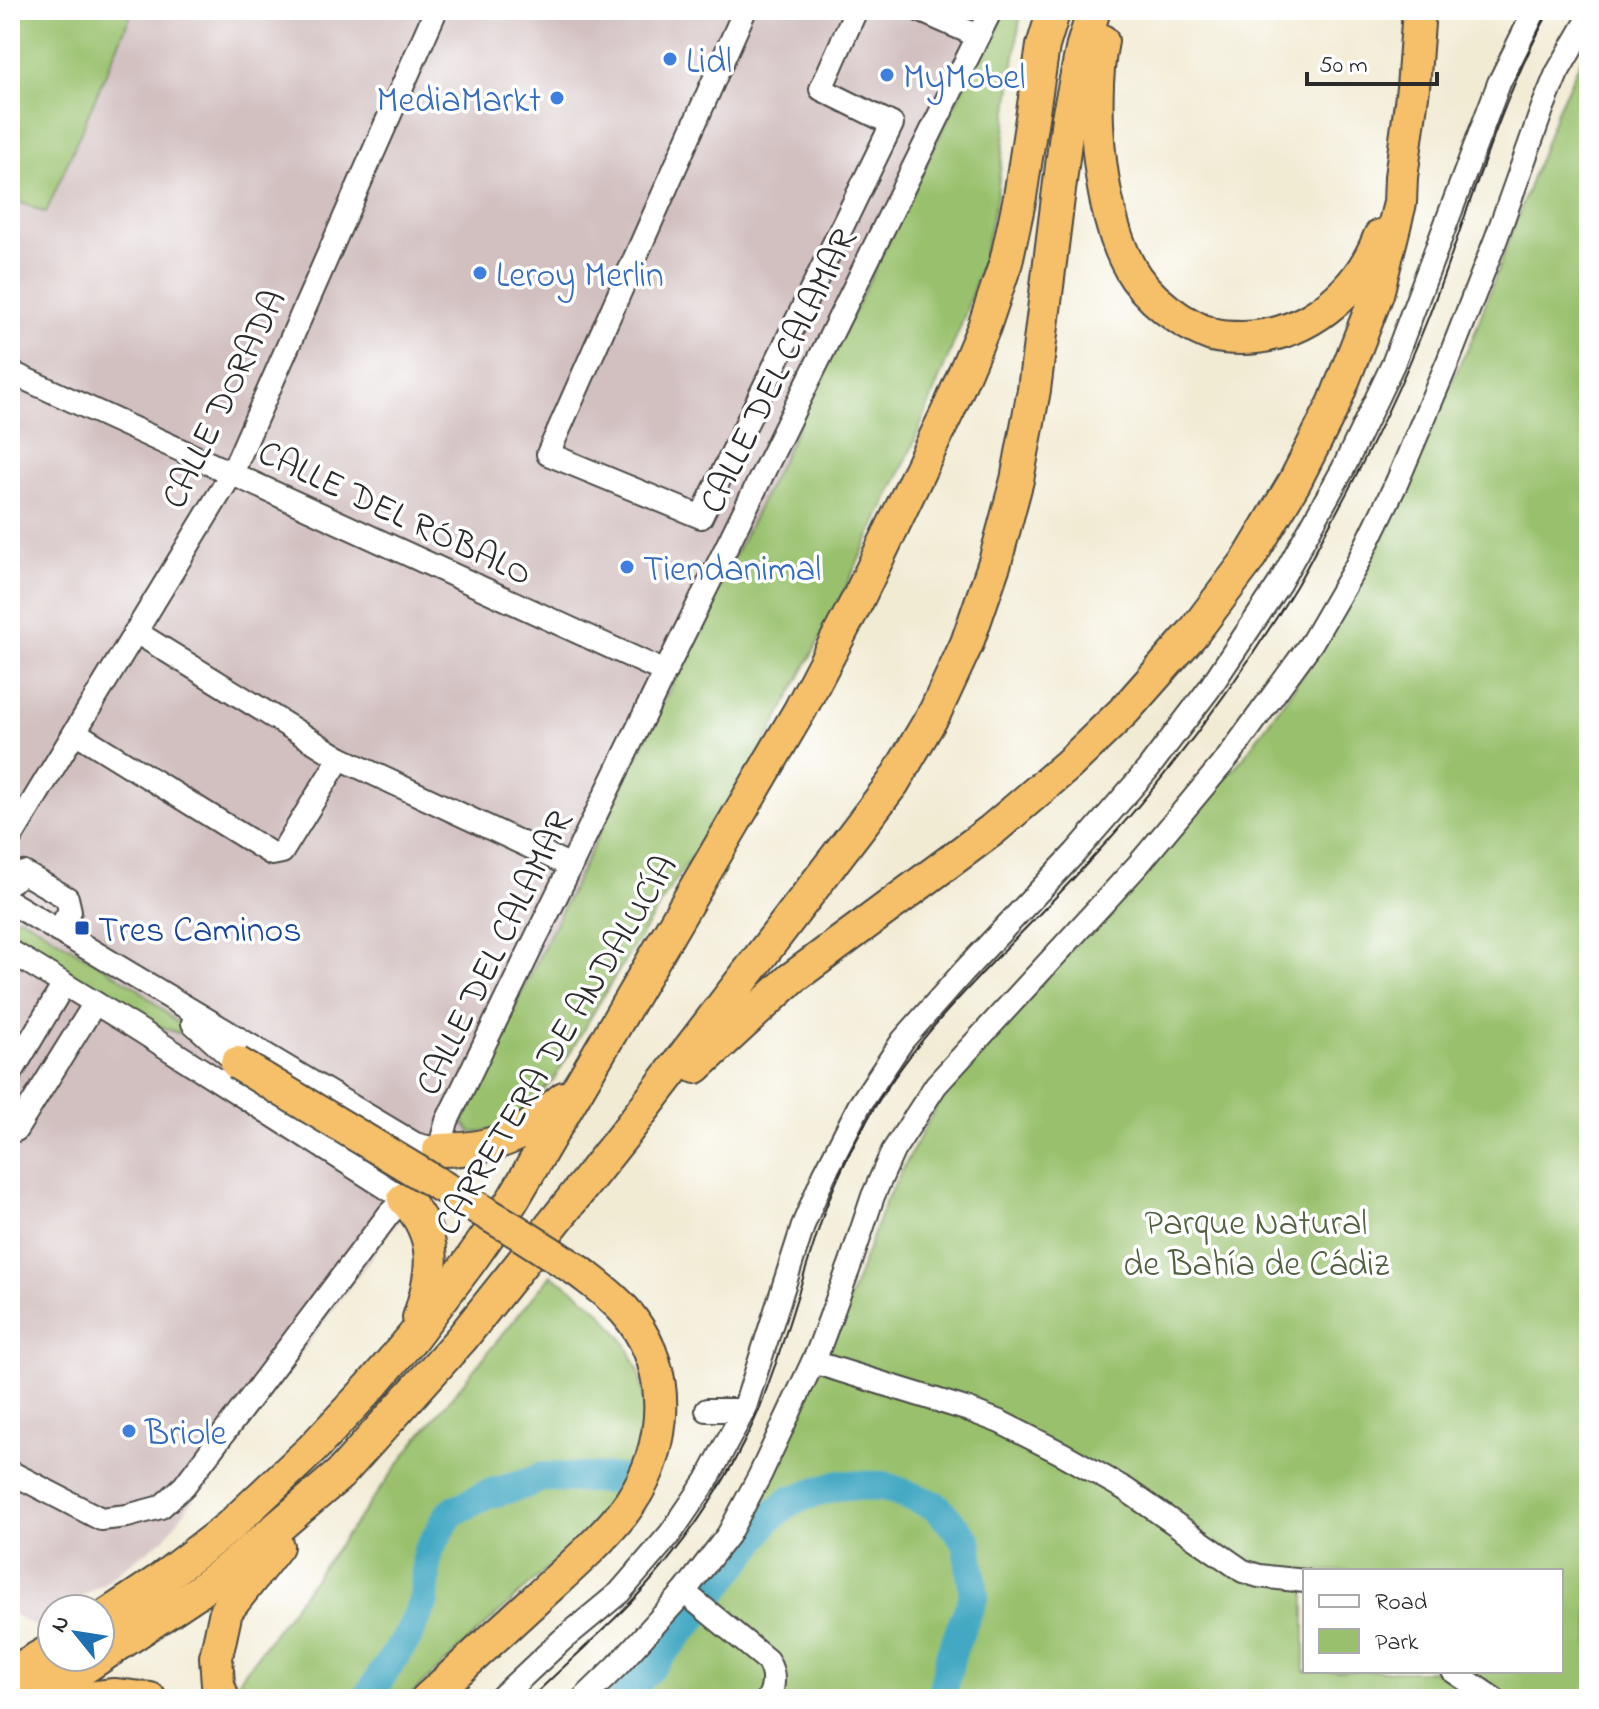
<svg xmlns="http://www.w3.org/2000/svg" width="1599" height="1709" viewBox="0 0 1599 1709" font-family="'Indie Flower',sans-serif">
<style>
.industrial{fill:#d2bfc0}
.green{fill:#99c16d;stroke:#62764c;stroke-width:2;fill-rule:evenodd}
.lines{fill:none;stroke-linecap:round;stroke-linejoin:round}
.river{stroke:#43a8c3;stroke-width:30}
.minor-casing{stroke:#494844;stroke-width:26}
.highway-casing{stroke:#494844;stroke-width:36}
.minor{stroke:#fff;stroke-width:22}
.highway{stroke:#f6c06b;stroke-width:32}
.tram{stroke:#2b2b2b;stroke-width:2}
.highway-bridge-casing{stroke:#494844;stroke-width:36;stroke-linecap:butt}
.highway-bridge{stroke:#f6c06b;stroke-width:32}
.shop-dot{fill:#3f7fe0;stroke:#fff;stroke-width:3}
.transit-dot{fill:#1a4fb4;stroke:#fff;stroke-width:3}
.labels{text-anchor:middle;stroke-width:7;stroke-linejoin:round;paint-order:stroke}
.shop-label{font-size:36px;fill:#366cbe;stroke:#fff;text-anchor:start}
.street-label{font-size:36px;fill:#2b2b2b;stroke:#fff}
.transit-label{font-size:36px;fill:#164399;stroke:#fff;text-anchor:start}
.park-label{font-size:36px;fill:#526042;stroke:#fff}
</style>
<rect width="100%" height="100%" fill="#fff"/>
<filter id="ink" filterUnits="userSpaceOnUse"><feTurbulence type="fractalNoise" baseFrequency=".0125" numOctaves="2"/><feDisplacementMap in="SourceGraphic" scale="16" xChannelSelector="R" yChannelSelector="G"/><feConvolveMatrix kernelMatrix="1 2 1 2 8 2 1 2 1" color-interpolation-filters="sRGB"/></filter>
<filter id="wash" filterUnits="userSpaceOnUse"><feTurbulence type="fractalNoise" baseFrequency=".006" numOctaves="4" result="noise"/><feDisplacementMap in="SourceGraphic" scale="32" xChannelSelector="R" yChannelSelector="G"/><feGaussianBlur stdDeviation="1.8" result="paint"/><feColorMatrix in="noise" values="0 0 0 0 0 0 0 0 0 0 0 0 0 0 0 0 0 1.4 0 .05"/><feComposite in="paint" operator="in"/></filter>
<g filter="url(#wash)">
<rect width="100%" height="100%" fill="#f2ebd4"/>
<path class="industrial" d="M 133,10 L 1001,10 L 473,1133 L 411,1225 L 404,1220 L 397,1222 L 165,1538 L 101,1585 L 62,1609 L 52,1609 L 52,1615 L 35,1626 L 10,1613 L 10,198 L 47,213 Z"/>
<g class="green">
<path d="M 10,10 L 133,10 L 46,213 L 10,198 Z"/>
<path d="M 1001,10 L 1021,10 L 997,194 L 983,259 L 963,320 L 910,452 L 834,612 L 757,759 L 734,798 L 675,881 L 611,983 L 555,1078 L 521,1115 L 502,1127 L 473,1133 L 465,1125 L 463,1113 Z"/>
<path d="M 1589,43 L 1589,1699 L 596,1699 L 747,1525 L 845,1311 L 886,1200 L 945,1090 L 1243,758 L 1323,647 L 1473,337 L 1556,113 ZM 1305,1571 L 1561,1571 L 1561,1671 L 1305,1671 Z"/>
<path d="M 21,917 L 137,988 L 182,1027 L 178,1033 L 143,1020 L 10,942 L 10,919 Z"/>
<path d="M 551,1275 L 576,1291 L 601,1312 L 626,1343 L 640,1374 L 645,1413 L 636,1466 L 615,1500 L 582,1536 L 406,1699 L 235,1699 L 233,1688 L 418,1438 Z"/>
</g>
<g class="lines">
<g class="river">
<path d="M 366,1699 L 408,1636 L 424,1601 L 427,1553 L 450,1513 L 488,1494 L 529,1483 L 542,1477 L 624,1479"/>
<path d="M 622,1699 L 695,1616 L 751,1544 L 766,1521 L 790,1501 L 839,1485 L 884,1486 L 936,1506 L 967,1541 L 974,1596 L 951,1653 L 941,1699"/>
</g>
</g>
</g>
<g filter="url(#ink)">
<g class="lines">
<g class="minor-casing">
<g id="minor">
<path d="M 745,10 L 548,454 L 701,517 L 892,124 L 821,89 L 856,10"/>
<path d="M 919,10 L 978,36"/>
<path d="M 10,372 L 665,672"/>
<path d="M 136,632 L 340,758 L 571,866"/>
<path d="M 75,732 L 272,854 L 282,852 L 340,758"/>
<path d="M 10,839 L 232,473 L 436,10"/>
<path d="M 10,882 L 24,873 L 67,898 L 70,911 L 58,931"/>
<path d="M 10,902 L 415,1144 L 439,1150 L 447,1121 L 665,672 L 991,10"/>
<path d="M 10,951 L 136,1028 L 404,1199 L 389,1214 L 184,1486 L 161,1507 L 127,1516 L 101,1519 L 10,1472"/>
<path d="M 193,1023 L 237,1063"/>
<path d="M 10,1075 L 64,984"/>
<path d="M 10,1126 L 16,1130 L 95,1003"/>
<path d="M 813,1362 L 969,1410 L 1000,1422 L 1063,1454 L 1125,1489 L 1243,1571 L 1259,1576 L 1305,1581"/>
<path d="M 707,1410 L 744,1410"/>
<path d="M 684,1592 L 767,1660 C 775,1674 775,1685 768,1699"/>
<path d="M 1453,1671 L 1494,1699"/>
<path d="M 499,1699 L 562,1640 L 620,1592 L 670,1534 L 707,1480 L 744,1410 L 804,1223 L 824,1175 L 859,1106 L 903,1040 L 964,971 L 1075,853 L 1148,769 L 1209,689 L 1279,584 L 1343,469 L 1393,364 L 1499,83 L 1535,10"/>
<path d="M 583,1699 L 617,1666 L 684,1592 L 728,1535 L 760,1475 L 818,1351 L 851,1262 L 873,1196 L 893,1151 L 936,1085 L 1138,865 L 1179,816 L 1229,756 L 1312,642 L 1356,566 L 1397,482 L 1449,359 L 1496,239 L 1543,107 L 1557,73 L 1589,18"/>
</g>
</g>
<g class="highway-casing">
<g id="highway">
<path d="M 1102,41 C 1089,104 1099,224 1136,278 C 1148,295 1162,307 1180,319 C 1190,325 1201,331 1212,335 C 1222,338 1232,338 1242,338 C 1305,337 1358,294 1380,236"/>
<path d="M 696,1067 L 791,979 L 992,830 L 1068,765 L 1125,710 L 1193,633 L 1248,560 L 1294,483 L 1334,404 L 1377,294 L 1400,203 L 1401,177 L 1413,88 L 1419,10"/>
<path d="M 439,1150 C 469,1150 499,1146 525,1130 C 538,1121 551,1108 564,1098"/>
<path d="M 404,1199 C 440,1236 434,1273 419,1318"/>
<path d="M 100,1620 L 160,1580 L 229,1527 L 312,1449 L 371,1386 L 412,1338 L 470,1261 L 512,1201 L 800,710 L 857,601 L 949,409 L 984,327 L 1006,262 L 1020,197 L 1043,46 L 1054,10"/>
<path d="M 10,1674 L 52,1650"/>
<path d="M 27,1699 L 82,1669 L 199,1591 L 249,1552 L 340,1474 L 462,1338 L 626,1132 L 893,783 L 935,712 L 967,643 L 995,562 L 1017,480 L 1034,390 L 1068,118 L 1083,45 L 1094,10"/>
<path d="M 80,1699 L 114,1695 L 150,1699"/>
<path d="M 223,1699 L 218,1684 L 216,1657 L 226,1611 L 277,1546"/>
<path d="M 427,1699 C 463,1666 499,1633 535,1600 C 564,1573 596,1546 622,1514 C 665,1459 676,1381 633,1321 C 619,1301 599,1287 580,1272"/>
</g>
</g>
<use href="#minor" class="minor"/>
<use href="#highway" class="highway"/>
<path class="tram" d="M 530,1699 C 575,1655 625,1613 665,1564 C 703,1518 735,1465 759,1410 C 765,1395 770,1378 776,1363 C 792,1315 806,1267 822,1219 C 834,1182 853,1145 873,1110 C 928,1018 1011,947 1083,868 C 1163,783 1234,688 1295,588 C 1307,568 1317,547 1329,526 C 1366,459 1400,390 1428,318 C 1468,215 1497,107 1550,10"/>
<g class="highway-bridge-casing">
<path id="highway-bridge" d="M 237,1063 L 516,1231 L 580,1272"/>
</g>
<use href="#highway-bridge" class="highway-bridge"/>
</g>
</g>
<g class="shop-dot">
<circle cx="670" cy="59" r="8"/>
<circle cx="887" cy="75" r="8"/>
<circle cx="557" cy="98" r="8"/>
<circle cx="480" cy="273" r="8"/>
<circle cx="627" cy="567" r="8"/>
<circle cx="129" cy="1431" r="8"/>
</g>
<rect class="transit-dot" x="74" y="920" width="16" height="16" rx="4"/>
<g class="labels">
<g class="shop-label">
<text x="686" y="72">Lidl</text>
<text x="903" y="88">MyMobel</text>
<text x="541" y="111" text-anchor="end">MediaMarkt</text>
<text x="496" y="286">Leroy Merlin</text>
<text x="643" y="580">Tiendanimal</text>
<text x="145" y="1444">Briole</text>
</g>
<g class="street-label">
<text transform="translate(776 370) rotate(-64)" y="13">CALLE DEL CALAMAR</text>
<text transform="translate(222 398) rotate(-64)" y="13">CALLE DORADA</text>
<text transform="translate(396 511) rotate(25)" y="13">CALLE DEL RÓBALO</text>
<text transform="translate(492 952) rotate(-64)" y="13">CALLE DEL CALAMAR</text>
<text transform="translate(554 1044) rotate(-59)" y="13">CARRETERA DE ANDALUCÍA</text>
</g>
<g class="transit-label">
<text x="98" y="941">Tres Caminos</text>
</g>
<g class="park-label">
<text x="1256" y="1234">Parque Natural<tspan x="1256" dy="41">de Bahía de Cádiz</tspan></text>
</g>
</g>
<rect width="1599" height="1709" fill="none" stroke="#fff" stroke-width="40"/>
<rect x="1303" y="1569" width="260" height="104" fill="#ffffff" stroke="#aaaaaa" stroke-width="2"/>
<rect x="1319" y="1595" width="40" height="12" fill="#ffffff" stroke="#aaaaaa" stroke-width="2"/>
<text x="1375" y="1609" font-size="24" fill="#2b2b2b">Road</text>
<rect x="1319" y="1629" width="40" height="24" fill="#99c16d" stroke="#aaaaaa" stroke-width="2"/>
<text x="1375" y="1649" font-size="24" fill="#2b2b2b">Park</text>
<g transform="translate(76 1633) rotate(300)"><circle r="38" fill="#ffffff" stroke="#aaaaaa" stroke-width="2"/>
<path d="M0-6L14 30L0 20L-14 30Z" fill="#1f6fb2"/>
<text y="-12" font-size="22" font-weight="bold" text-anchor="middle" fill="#2b2b2b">N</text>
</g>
<path d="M1307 72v12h130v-12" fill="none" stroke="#2b2b2b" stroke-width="4"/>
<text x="1319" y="72" font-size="24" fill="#2b2b2b" stroke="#ffffff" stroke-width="6" paint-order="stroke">50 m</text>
</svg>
